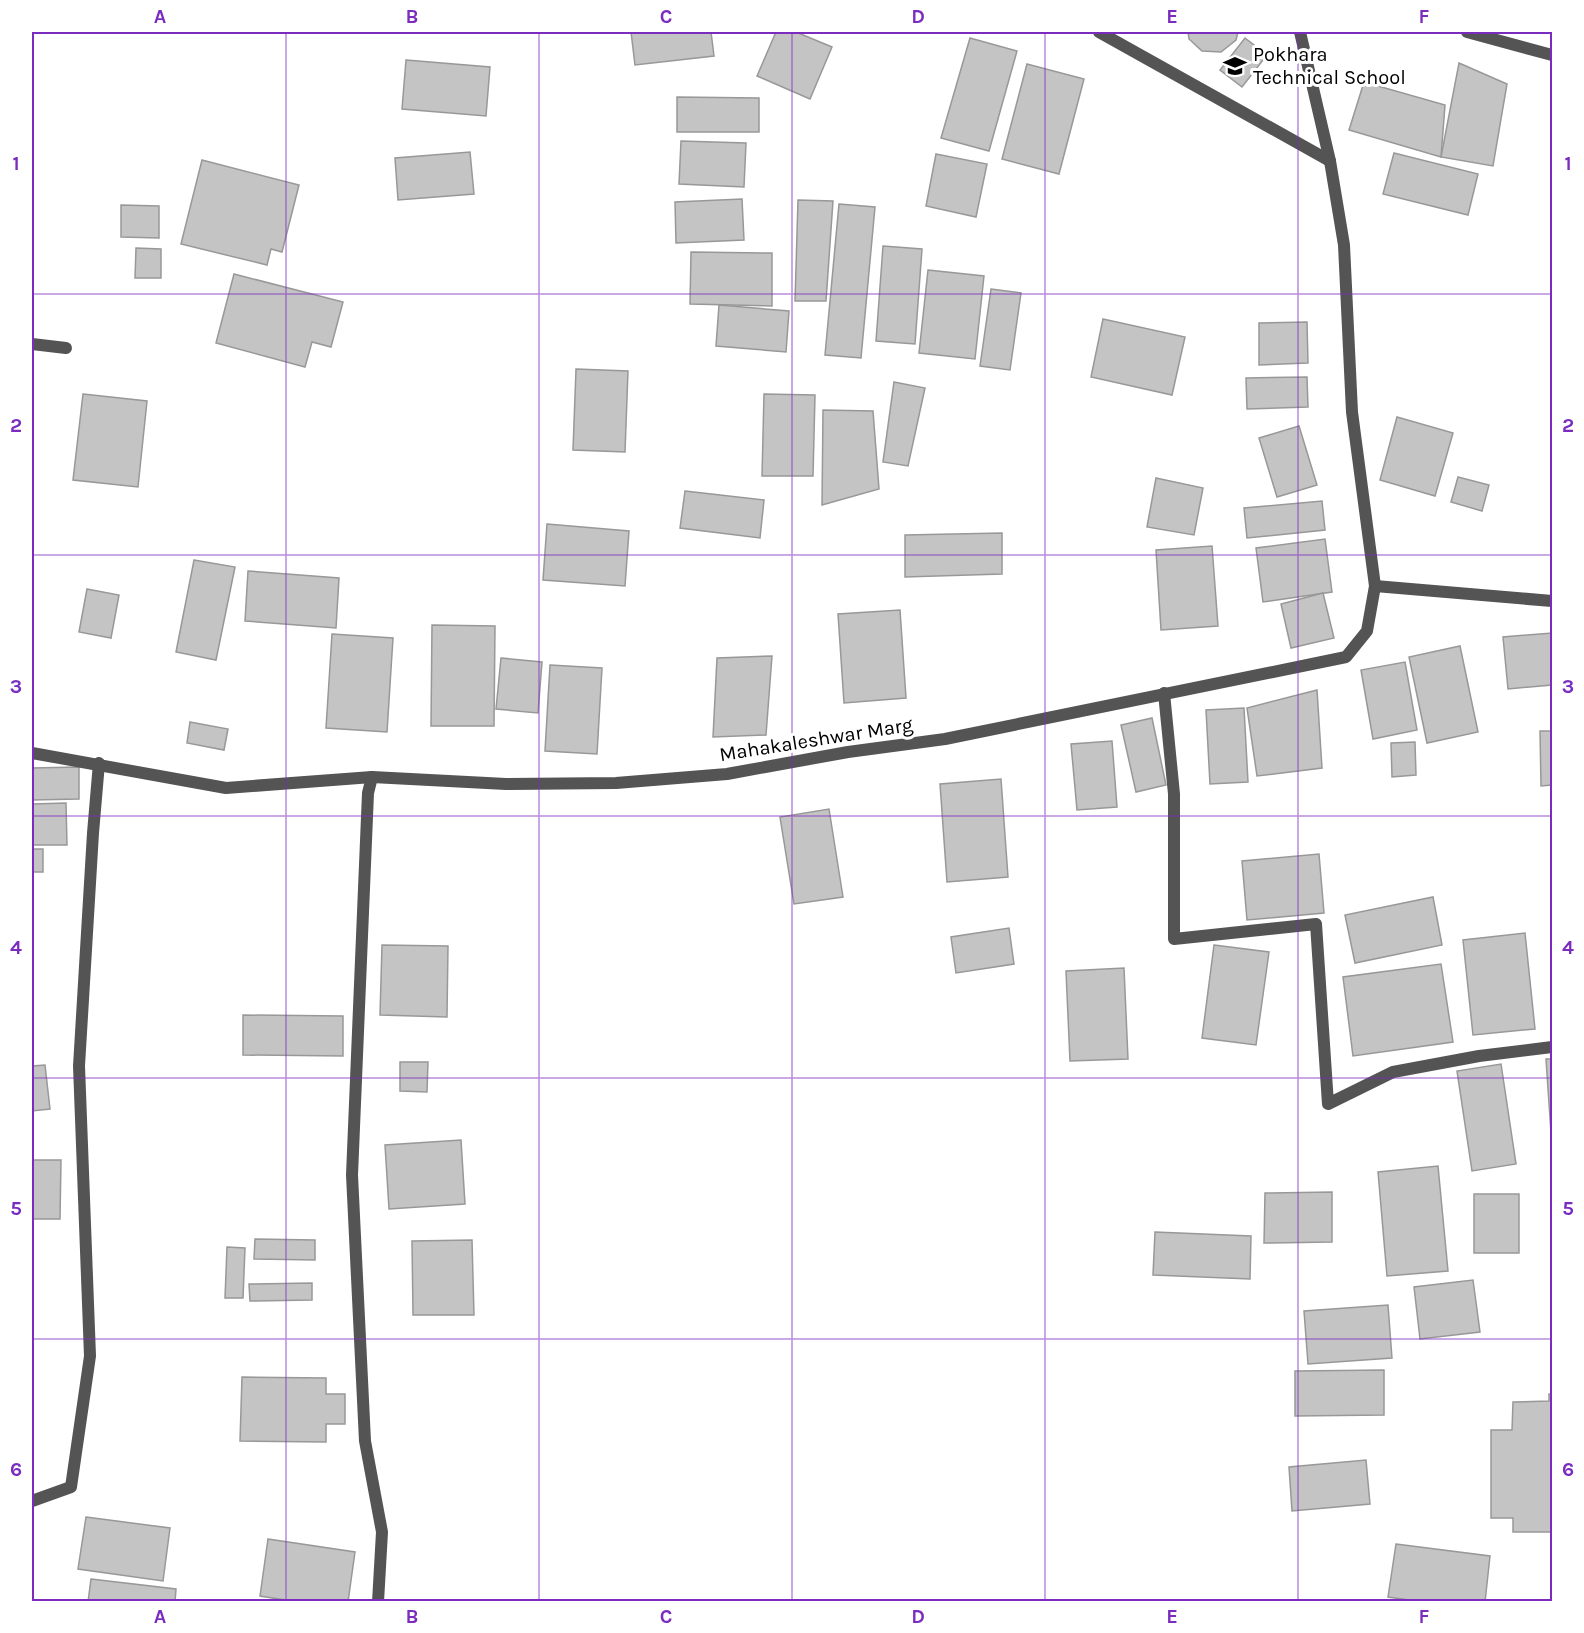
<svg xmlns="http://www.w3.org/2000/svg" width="1584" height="1633" viewBox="0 0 1584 1633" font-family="Karla,sans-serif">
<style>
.building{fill:#c4c4c4;stroke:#989898;stroke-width:1.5}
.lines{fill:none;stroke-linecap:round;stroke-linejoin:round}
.street{stroke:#545454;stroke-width:12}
.grid{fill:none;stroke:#7b2cbf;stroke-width:1.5;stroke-opacity:0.55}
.labels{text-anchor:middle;stroke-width:6;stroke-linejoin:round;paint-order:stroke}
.poi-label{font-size:20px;fill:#000;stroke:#fff;text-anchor:start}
.street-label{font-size:20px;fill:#000;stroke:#fff}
.neatline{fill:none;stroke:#7b2cbf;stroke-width:2}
.grid-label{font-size:20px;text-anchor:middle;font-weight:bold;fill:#7b2cbf}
</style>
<rect width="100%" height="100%" fill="#fff"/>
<g class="building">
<path d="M 631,32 L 711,32 L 714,56 L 635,65 Z"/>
<path d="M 776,32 L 796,32 L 832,47 L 810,99 L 757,76 Z"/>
<path d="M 1188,32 L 1238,32 L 1236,40 L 1221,52 L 1202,51 L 1189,39 Z"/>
<path d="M 970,38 L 1017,51 L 989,151 L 941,138 Z"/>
<path d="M 1245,38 L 1267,55 L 1242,87 L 1220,70 Z"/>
<path d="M 406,60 L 490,67 L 486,116 L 402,109 Z"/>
<path d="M 1459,63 L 1507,84 L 1493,166 L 1441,157 Z"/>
<path d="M 1027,64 L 1084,79 L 1059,174 L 1002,159 Z"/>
<path d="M 1364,82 L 1445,105 L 1441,157 L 1349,130 Z"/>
<path d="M 677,97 L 759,98 L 759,132 L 677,132 Z"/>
<path d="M 681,141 L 746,143 L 744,187 L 679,184 Z"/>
<path d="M 470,152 L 474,194 L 398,200 L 395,158 Z"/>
<path d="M 1394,153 L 1478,174 L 1468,215 L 1383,194 Z"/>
<path d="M 936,154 L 987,164 L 976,217 L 926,206 Z"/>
<path d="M 202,160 L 299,185 L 282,252 L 271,249 L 267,265 L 181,244 Z"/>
<path d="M 742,199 L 744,240 L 676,243 L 675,202 Z"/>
<path d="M 798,200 L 833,201 L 826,301 L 795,301 Z"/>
<path d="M 839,204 L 875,207 L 861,358 L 825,355 Z"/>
<path d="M 121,205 L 159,206 L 159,238 L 121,237 Z"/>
<path d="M 883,246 L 922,249 L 915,344 L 876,341 Z"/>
<path d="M 136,248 L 161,249 L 161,278 L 135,278 Z"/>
<path d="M 691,252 L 772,253 L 772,306 L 690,304 Z"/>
<path d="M 928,270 L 984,276 L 975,359 L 919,353 Z"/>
<path d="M 234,274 L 343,302 L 331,347 L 312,342 L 305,367 L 216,343 Z"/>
<path d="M 991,289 L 1021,293 L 1010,370 L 980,366 Z"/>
<path d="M 719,305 L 789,311 L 786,352 L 716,346 Z"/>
<path d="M 1103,319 L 1185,337 L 1172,395 L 1091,377 Z"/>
<path d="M 1307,322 L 1308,363 L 1259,365 L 1259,323 Z"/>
<path d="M 576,369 L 628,371 L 625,452 L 573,450 Z"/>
<path d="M 1307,377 L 1308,407 L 1247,409 L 1246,378 Z"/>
<path d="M 894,382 L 925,388 L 908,466 L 883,462 Z"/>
<path d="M 83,394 L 147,401 L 138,487 L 73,480 Z"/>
<path d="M 764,394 L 815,395 L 813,476 L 762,476 Z"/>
<path d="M 823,410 L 873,411 L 879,489 L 822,505 Z"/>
<path d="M 1397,417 L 1453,433 L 1435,496 L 1380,480 Z"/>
<path d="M 1299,426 L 1317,485 L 1277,497 L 1259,438 Z"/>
<path d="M 1458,477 L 1489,485 L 1482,511 L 1451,502 Z"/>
<path d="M 1156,478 L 1203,488 L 1194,535 L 1147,527 Z"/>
<path d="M 685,491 L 764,500 L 760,538 L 680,528 Z"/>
<path d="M 1322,501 L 1325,530 L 1247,538 L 1244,508 Z"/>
<path d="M 547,524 L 629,531 L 625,586 L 543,580 Z"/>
<path d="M 1002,533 L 1002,574 L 905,577 L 905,535 Z"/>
<path d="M 1325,539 L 1332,592 L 1263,602 L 1256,548 Z"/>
<path d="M 1212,546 L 1218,626 L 1161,630 L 1156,550 Z"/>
<path d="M 194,560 L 235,567 L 216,660 L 176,652 Z"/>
<path d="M 248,571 L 339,578 L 336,628 L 245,621 Z"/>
<path d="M 87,589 L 119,595 L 111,638 L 79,632 Z"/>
<path d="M 1323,593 L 1334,638 L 1291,648 L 1281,604 Z"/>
<path d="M 900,610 L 906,698 L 844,703 L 838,614 Z"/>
<path d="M 432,625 L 495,626 L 494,726 L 431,726 Z"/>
<path d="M 1552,633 L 1552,685 L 1508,689 L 1503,637 Z"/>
<path d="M 332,634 L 393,638 L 387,732 L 326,728 Z"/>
<path d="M 1460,646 L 1478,732 L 1427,743 L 1409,657 Z"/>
<path d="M 772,656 L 766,735 L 713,737 L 717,658 Z"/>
<path d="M 501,658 L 542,662 L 538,713 L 496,709 Z"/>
<path d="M 1405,662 L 1417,730 L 1373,739 L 1361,670 Z"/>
<path d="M 550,665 L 602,668 L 597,754 L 545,751 Z"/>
<path d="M 1317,690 L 1322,768 L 1257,776 L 1247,708 Z"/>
<path d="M 1244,708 L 1248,782 L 1210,784 L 1206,710 Z"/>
<path d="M 1152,718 L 1166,785 L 1136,792 L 1121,725 Z"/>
<path d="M 190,722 L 228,729 L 224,750 L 187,743 Z"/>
<path d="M 1540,731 L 1552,731 L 1552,785 L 1541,786 Z"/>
<path d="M 1112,741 L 1117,807 L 1077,810 L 1071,744 Z"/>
<path d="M 1415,742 L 1416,775 L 1392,777 L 1391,743 Z"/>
<path d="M 79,767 L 79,799 L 32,800 L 32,768 Z"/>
<path d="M 1001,779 L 1008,877 L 947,882 L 940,784 Z"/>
<path d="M 66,803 L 67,845 L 32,845 L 32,804 Z"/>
<path d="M 829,809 L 843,897 L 794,904 L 780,817 Z"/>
<rect x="32" y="849" width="11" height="23"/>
<path d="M 1319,854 L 1324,913 L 1247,920 L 1242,861 Z"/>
<path d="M 1433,897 L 1442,945 L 1355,963 L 1345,915 Z"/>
<path d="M 1009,928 L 1014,964 L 956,973 L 951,937 Z"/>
<path d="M 1525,933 L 1535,1029 L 1473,1035 L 1463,940 Z"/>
<path d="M 382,945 L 448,946 L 447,1017 L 380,1015 Z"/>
<path d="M 1214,945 L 1269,952 L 1256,1045 L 1202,1038 Z"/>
<path d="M 1441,964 L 1453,1042 L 1353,1056 L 1343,977 Z"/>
<path d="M 1124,968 L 1128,1059 L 1070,1061 L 1066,971 Z"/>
<path d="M 243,1015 L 343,1016 L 343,1056 L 243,1055 Z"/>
<path d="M 1546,1059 L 1552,1059 L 1552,1133 L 1551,1133 Z"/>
<path d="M 400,1062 L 428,1062 L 427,1092 L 400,1091 Z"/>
<path d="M 1501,1064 L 1516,1164 L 1472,1171 L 1457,1071 Z"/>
<path d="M 45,1065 L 50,1109 L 32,1111 L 32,1066 Z"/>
<path d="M 461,1140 L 465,1204 L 389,1209 L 385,1145 Z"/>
<path d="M 32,1160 L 61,1160 L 60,1219 L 32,1219 Z"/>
<path d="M 1438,1166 L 1448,1271 L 1387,1276 L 1378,1172 Z"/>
<path d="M 1332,1192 L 1332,1242 L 1264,1243 L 1265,1193 Z"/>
<rect x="1474" y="1194" width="45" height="59"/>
<path d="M 1155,1232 L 1251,1236 L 1250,1279 L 1153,1275 Z"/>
<path d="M 255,1239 L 315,1240 L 315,1260 L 254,1259 Z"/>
<path d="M 472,1240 L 474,1315 L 413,1315 L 412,1241 Z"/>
<path d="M 227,1247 L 245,1248 L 243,1298 L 225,1298 Z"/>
<path d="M 1473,1280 L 1480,1332 L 1420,1339 L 1414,1287 Z"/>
<path d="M 312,1283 L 312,1300 L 250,1301 L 249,1284 Z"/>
<path d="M 1388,1305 L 1392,1358 L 1308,1364 L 1304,1311 Z"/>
<path d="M 1384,1370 L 1384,1415 L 1295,1416 L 1295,1371 Z"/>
<path d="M 242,1377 L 326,1378 L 326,1394 L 345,1394 L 345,1424 L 326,1424 L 326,1442 L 240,1441 Z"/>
<path d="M 1549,1394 L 1552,1394 L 1552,1532 L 1513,1532 L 1513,1518 L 1491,1518 L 1491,1430 L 1512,1430 L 1513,1402 L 1549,1401 Z"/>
<path d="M 1366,1460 L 1370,1504 L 1292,1511 L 1289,1467 Z"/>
<path d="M 86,1517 L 170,1528 L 163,1581 L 78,1569 Z"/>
<path d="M 268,1539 L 355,1552 L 348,1602 L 298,1602 L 260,1596 Z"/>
<path d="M 1396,1544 L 1490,1556 L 1485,1602 L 1423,1602 L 1388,1597 Z"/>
<path d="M 91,1579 L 176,1589 L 175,1602 L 88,1602 Z"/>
</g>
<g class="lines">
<g class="street">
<path d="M 1099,32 L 1330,161"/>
<path d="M 1467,32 L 1552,55"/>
<path d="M 32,344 L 66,348"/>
<path d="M 1375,586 L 1552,601"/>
<path d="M 1164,693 L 1174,794 L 1174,939 L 1316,924 L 1328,1104 L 1393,1072 L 1479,1056 L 1552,1047"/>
<path d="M 32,753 L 226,788 L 372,777 L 506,784 L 616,783 L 727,774 L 848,752 L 945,739 L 1346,657 L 1367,631 L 1375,586 L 1352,412 L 1344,245 L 1330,161 L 1300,32"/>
<path d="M 372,777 L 368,793 L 352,1175 L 365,1441 L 382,1532 L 378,1602"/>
<path d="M 32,1501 L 71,1487 L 90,1356 L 79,1066 L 93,833 L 99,763"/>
</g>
</g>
<path class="grid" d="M 286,32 L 286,1602M 539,32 L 539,1602M 792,32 L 792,1602M 1045,32 L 1045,1602M 1298,32 L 1298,1602M 32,294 L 1552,294M 32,555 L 1552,555M 32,816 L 1552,816M 32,1078 L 1552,1078M 32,1339 L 1552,1339"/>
<defs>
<g id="university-bare" transform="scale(1.8)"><path d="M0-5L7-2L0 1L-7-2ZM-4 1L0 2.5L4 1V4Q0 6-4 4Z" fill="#000" stroke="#fff" stroke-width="2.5" paint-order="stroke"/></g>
</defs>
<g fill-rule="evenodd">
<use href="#university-bare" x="1235" y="66"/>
</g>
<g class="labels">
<g class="poi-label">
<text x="1253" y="61">Pokhara<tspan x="1253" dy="23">Technical School</tspan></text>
</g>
<g class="street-label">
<text transform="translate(816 739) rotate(-9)" y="7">Mahakaleshwar Marg</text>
</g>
</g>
<rect width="1584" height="1633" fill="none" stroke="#ffffff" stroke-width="66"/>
<rect x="33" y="33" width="1518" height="1567" class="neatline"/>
<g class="grid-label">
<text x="160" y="23">A</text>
<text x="412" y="23">B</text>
<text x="666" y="23">C</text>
<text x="918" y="23">D</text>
<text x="1172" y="23">E</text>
<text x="1424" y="23">F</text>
<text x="16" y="170">1</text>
<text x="1568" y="170">1</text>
<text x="16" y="432">2</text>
<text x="1568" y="432">2</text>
<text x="16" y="693">3</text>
<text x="1568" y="693">3</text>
<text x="16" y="954">4</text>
<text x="1568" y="954">4</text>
<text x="16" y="1215">5</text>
<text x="1568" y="1215">5</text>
<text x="16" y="1476">6</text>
<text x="1568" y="1476">6</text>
<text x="160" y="1623">A</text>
<text x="412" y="1623">B</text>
<text x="666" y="1623">C</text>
<text x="918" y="1623">D</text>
<text x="1172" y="1623">E</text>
<text x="1424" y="1623">F</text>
</g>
</svg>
